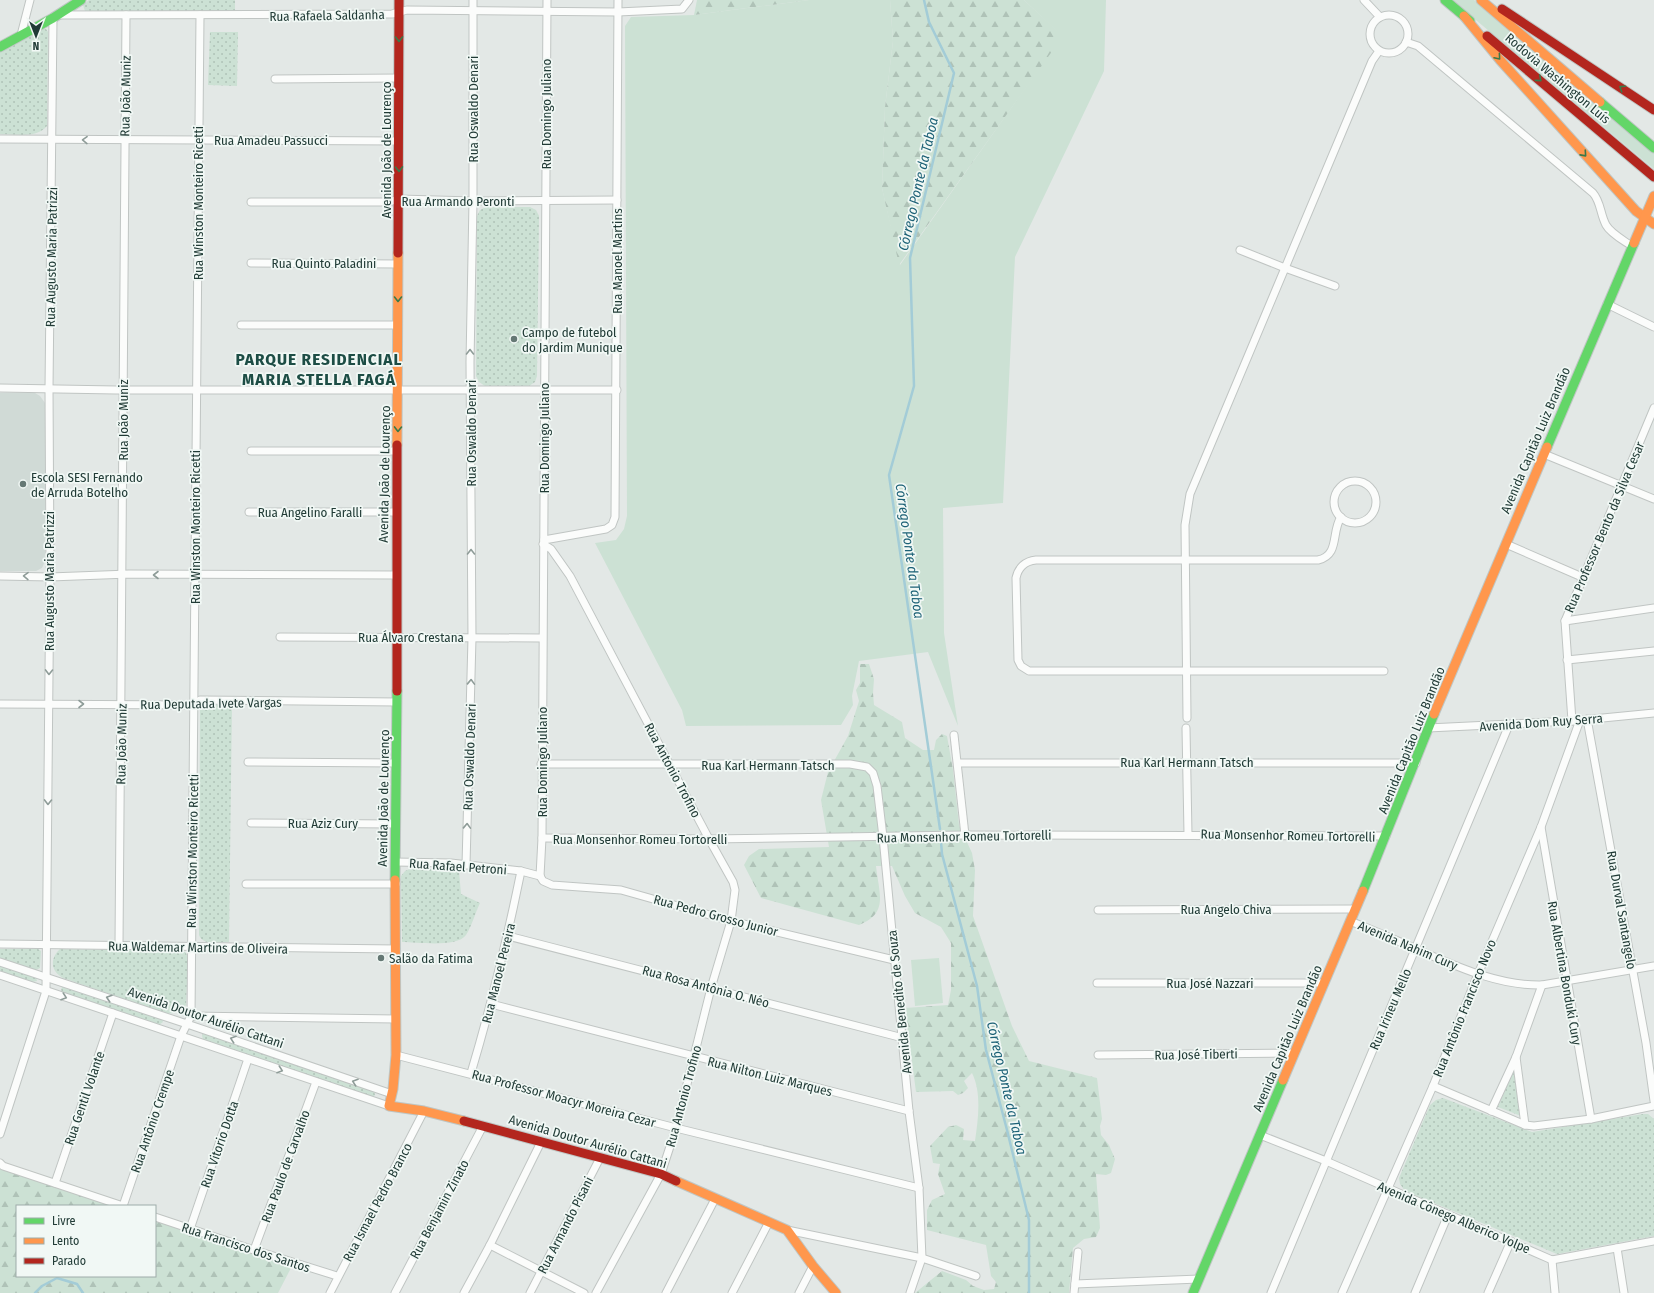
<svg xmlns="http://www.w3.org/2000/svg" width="1654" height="1293" viewBox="0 0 1654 1293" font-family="'Fira Sans Condensed',sans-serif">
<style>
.built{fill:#d0dad6}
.grass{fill:#cce1d4}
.forest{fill:url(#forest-firs)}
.park{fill:url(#park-dots)}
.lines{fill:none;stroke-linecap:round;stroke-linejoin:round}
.stream{stroke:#a3ccd7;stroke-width:2.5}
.street-casing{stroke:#c0c5c3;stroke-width:9}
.fast-casing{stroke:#bfc6c4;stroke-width:11}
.slow-casing{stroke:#bfc6c4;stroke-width:11}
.jam-casing{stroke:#bfc6c4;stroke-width:11}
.street{stroke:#fbfcfb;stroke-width:7}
.fast{stroke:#63d668;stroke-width:9}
.slow{stroke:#ff974d;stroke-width:9}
.jam{stroke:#b3261e;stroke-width:9}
.oneway{stroke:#3b794a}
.oneway2{stroke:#8e9c98}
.poi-dot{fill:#657874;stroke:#f1f8f5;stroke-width:1.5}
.labels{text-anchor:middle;stroke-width:3.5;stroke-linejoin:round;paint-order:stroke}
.street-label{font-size:13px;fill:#213b36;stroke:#f1f8f5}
.poi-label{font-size:13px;fill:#213b36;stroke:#f1f8f5;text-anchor:start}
.water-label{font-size:14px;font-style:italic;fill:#1c6176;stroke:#f1f8f5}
.district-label{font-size:17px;font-weight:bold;letter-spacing:1px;fill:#1d4d45;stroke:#f1f8f5}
</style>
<defs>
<pattern id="forest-firs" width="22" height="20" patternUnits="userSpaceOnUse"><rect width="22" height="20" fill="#cce1d4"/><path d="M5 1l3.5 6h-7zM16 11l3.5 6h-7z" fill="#afc2b7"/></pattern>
<pattern id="park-dots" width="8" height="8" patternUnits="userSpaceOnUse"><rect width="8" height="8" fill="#cce1d4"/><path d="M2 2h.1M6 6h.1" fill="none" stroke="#afc2b7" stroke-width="1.8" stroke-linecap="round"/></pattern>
</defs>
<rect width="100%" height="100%" fill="#e3e8e6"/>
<path class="built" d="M 0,393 L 35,393 L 40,396 L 45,403 L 45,561 L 42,568 L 36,571 L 0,571 Z"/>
<g class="grass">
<path d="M 809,0 L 890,0 L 893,41 L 885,107 L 882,188 L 900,265 L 1062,36 L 1024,0 L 1106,0 L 1104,71 L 1015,257 L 1003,503 L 943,508 L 944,633 L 958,726 L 928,652 L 859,661 L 852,696 L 853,705 L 841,725 L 686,726 L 682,710 L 595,543 L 616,540 L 624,529 L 627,516 L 625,26 L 631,17 L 694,15 Z"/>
<path d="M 1452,0 L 1474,0 L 1654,152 L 1654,169 Z"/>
<path d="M 939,958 L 943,1003 L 915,1006 L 911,960 Z"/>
</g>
<g class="forest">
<path d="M 697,0 L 809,0 L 694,15 Z"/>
<path d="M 890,0 L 1024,0 L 1063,36 L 899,265 L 882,188 L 885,107 L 893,41 Z"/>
<path d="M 860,664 L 869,664 L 874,679 L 873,693 L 874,705 L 902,722 L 905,738 L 923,750 L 934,750 L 936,740 L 942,734 L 947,736 L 953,770 L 959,825 L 972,853 L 975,870 L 973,916 L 1012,1026 L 1029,1061 L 1097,1078 L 1102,1119 L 1100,1126 L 1101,1135 L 1109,1145 L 1115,1159 L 1111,1173 L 1106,1175 L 1096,1174 L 1100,1228 L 1096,1237 L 1084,1239 L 1073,1248 L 1069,1293 L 915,1293 L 942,1271 L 966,1280 L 973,1286 L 984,1290 L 994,1289 L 996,1282 L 991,1276 L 986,1245 L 927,1230 L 927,1210 L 932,1200 L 945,1194 L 938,1174 L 940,1164 L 933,1163 L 930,1146 L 948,1127 L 956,1125 L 964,1129 L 963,1140 L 975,1141 C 978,1120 982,1093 972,1073 L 964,1081 L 968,1088 L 963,1093 L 958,1095 L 953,1091 L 916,1092 L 905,1008 L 948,1005 L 951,990 L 951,943 L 941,927 L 915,913 L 905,896 L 892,866 L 876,866 C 879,894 889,913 859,925 L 761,898 L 744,865 L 749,856 L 759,849 L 829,847 L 821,800 L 828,772 L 848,736 L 859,701 L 856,690 L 860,683 Z"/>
<path d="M 0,1169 L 111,1206 L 17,1206 L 17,1276 L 155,1276 L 155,1220 L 292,1266 L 278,1293 L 0,1293 Z"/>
</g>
<g class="park">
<path d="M 89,0 L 235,0 L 235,11 L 85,11 L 83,5 Z"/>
<path d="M 43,29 L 46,29 L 48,32 L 47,126 C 36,139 16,134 0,134 L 0,50 Z"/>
<path d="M 210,32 L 238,32 L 237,86 L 208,85 Z"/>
<path d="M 486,207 L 530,207 L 536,210 L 539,216 L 537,376 L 535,382 L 529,386 L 485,386 L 479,382 L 476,376 L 477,216 L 480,210 Z"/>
<path d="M 232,704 L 229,942 C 219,942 203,946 199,935 L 200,711 L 200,709 L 205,705 Z"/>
<path d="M 412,868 L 459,871 L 461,894 L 480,903 C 475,913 472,926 466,935 C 457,948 417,942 402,942 L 401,876 L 405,871 Z"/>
<path d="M 0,949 L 38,949 L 41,951 L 40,968 L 36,970 L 0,958 Z"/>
<path d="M 60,949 L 183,951 L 186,953 L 188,958 L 186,1005 C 181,1012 174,1014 166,1013 L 63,978 C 50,971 50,958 60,949 Z"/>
<path d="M 0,965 L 36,977 L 37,981 L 32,982 L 0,971 Z"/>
<path d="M 62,987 L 162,1019 L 163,1022 L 159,1025 L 63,993 L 61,990 Z"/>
<path d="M 204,1033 L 208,1033 L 374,1090 L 375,1095 L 373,1097 L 203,1040 L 202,1035 Z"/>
<path d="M 1513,1072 L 1515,1072 L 1521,1116 L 1498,1107 Z"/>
<path d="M 1443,1098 L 1532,1132 L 1643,1114 L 1648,1114 L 1654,1119 L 1654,1236 L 1557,1254 L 1405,1191 L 1400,1184 L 1399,1178 L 1430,1105 L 1436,1100 Z"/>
</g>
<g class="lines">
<g class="stream">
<path d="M 924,0 L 929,22 L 954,73 L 910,258 L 914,386 L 889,475 L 940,829"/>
<path d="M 941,842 L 942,854 L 977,986 L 986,1050 L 1007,1130 L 1029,1220 L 1029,1293"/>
<path d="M 35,1293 L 42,1286 L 57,1278 L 77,1284 L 83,1293"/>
</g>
<g class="street-casing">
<g id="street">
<path d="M 1364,0 L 1380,17"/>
<circle cx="1389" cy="34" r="19"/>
<path d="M 57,15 L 392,14 L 407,10 L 618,12 L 682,9 L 689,0"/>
<path d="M 21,35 L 30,0"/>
<path d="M 1406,42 L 1418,46 L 1593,193 C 1601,202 1600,214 1606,225 C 1611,234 1625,241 1633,247"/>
<path d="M 275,79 L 399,78"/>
<path d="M 0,139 L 398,141"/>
<path d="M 251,202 L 389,202 L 399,199 L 473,201 L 617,200"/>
<path d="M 1240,250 L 1285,268 L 1335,286"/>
<path d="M 251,263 L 398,264"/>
<path d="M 1607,304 L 1654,327"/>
<path d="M 241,325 L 398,325"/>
<path d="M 0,388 L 116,390 L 617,390"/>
<path d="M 251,451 L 397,451"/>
<path d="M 1544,454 L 1654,499"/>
<circle cx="1355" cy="502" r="21"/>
<path d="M 249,512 L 396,512"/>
<path d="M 1341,517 C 1331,532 1340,555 1318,560 L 1036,560 C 1025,561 1018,568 1016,578 L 1018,660 L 1021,666 L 1029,671 L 1384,671"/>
<path d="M 544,540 L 606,529 L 612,525 L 615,517 L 618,0"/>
<path d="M 543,544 L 551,549 L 570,576 L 709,839 L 733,882 L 735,890 L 731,921 L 711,988 L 676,1128 L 661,1174 L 596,1293"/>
<path d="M 1506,544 L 1582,577"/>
<path d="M 0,576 L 50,577 L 129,574 L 396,575"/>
<path d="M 1565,621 L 1654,608"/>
<path d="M 280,637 L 542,638"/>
<path d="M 1567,660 L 1654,651"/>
<path d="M 0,704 L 194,705 L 200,700 L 397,702"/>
<path d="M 1187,718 L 1185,525 L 1190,494 L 1372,61 L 1379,51"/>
<path d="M 1587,719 L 1646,1043 L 1654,1101"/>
<path d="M 1572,721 L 1565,621 L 1654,408"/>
<path d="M 1186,728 L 1188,834"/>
<path d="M 1428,728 L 1572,721 L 1654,713"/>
<path d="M 954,735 L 965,835"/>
<path d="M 248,762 L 396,763"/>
<path d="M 958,763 L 1416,763"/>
<path d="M 541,764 L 850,764 L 867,767 L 873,773 L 877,786 L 883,837 L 909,1111 L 919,1188 L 922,1258 L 910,1293"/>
<path d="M 251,823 L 395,824"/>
<path d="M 1541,827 L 1591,1119"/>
<path d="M 542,838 L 709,839 L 965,835 L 1386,836"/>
<path d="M 395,862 L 451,863 L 521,871 L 540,876"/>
<path d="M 466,865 L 472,638 L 470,362 L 473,201 L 473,0"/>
<path d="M 540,876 L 542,838 L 547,0"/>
<path d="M 540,876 L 543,881 L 552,885 L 621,890 L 731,921 L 894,960"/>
<path d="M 246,884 L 396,884"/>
<path d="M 1098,910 L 1355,909"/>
<path d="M 1350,921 C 1372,930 1394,939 1416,949 C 1456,966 1498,986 1542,985 L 1654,966"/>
<path d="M 508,936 L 903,1038"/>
<path d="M 0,944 L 396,949"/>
<path d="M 119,945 L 126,15"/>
<path d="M 0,962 L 187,1024 L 392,1094"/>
<path d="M 0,975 L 389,1106"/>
<path d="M 1097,983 L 1324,983"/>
<path d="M 491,1004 L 909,1111"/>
<path d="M 191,1016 L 396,1019"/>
<path d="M 396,1055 L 676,1128 L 919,1188"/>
<path d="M 1098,1055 L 1294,1053"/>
<path d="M 1516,1057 L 1525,1125"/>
<path d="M 471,1073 C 491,1006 507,940 521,871"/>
<path d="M 1433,1086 L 1525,1125 L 1534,1126 L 1591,1119 L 1654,1106"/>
<path d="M 1491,1111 L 1516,1057 L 1542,985"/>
<path d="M 0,1134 L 46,991 L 50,568 L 49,389 L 53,18"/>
<path d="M 1260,1135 L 1326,1161 L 1552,1260 L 1654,1241"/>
<path d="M 0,1163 L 3,1166 L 123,1206"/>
<path d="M 55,1183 L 113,1013"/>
<path d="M 123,1206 L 181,1036 L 191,1016 L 200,15"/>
<path d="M 155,1217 L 254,1250 L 337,1276"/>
<path d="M 190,1229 L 248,1059"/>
<path d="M 787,1230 L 922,1258 L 976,1276"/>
<path d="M 490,1245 L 584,1293"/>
<path d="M 1617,1248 L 1624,1293"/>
<path d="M 254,1250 L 316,1082"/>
<path d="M 1552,1260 L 1555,1293"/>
<path d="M 1075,1284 L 1199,1279"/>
<path d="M 330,1293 L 424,1111"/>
<path d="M 395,1293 L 483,1126"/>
<path d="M 464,1293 L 490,1245 L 541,1142"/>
<path d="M 530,1293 L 600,1158"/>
<path d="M 666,1293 L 715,1199"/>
<path d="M 732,1293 L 769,1222"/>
<path d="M 799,1293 L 813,1266"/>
<path d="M 1074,1293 L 1078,1252"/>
<path d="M 1271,1293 L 1509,725"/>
<path d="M 1342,1293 L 1433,1086 L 1478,974 L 1541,827 L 1580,720"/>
<path d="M 1415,1293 L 1448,1215"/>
<path d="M 1488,1293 L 1511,1241"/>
</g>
</g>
<g class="fast-casing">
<g id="fast">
<path d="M 1445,0 L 1470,21"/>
<path d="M 0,47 L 53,18 L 81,0"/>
<path d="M 1600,102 L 1654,148"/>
<path d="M 1547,447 L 1634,243"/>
<path d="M 395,880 L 397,691"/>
<path d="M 1363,891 L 1434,714"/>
<path d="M 1193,1293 L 1283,1080"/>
</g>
</g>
<g class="slow-casing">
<g id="slow">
<path d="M 1481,0 L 1600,102"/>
<path d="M 1464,16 L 1500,60 L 1636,211 L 1654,224"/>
<path d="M 1634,243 L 1654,196"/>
<path d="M 397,445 L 398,253"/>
<path d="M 1434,714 L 1547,447"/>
<path d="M 395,880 L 396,1055 L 393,1089 L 389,1106 L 424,1111 L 464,1121"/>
<path d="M 1283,1080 L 1363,891"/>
<path d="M 676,1181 L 787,1230 L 813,1266 L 836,1293"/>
</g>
</g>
<g class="jam-casing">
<g id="jam">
<path d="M 1502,9 L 1654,110"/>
<path d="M 1487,36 L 1654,177"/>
<path d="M 398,253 L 399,0"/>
<path d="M 397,691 L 397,445"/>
<path d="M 464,1121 L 661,1174 L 676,1181"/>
</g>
</g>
<use href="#street" class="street"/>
<use href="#fast" class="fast"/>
<use href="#slow" class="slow"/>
<use href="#jam" class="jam"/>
</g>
<defs><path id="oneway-chevron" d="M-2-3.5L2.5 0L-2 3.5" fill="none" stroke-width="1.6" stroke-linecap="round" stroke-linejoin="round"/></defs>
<g class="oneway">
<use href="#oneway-chevron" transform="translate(399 39) rotate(90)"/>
<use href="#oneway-chevron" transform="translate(1498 57) rotate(50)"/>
<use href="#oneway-chevron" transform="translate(1539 79) rotate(40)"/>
<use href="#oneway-chevron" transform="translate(1622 88) rotate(-146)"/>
<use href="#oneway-chevron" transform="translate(1584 154) rotate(48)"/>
<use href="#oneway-chevron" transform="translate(399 169) rotate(89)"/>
<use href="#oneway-chevron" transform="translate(398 299) rotate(90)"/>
<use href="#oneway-chevron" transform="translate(398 429) rotate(91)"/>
</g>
<g class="oneway2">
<use href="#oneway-chevron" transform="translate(85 140) rotate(-179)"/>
<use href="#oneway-chevron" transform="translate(470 352) rotate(-90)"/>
<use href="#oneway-chevron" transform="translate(471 552) rotate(-90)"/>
<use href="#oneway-chevron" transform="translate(156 575) rotate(-180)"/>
<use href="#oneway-chevron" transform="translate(26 576) rotate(-179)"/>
<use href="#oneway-chevron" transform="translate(49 672) rotate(91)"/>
<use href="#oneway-chevron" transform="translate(471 682) rotate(-88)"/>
<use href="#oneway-chevron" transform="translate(81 704)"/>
<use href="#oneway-chevron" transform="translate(48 802) rotate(91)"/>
<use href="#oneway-chevron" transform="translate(467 826) rotate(-88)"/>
<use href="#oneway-chevron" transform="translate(64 997) rotate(19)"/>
<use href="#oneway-chevron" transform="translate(109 998) rotate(-162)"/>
<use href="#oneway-chevron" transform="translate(233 1039) rotate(-161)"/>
<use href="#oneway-chevron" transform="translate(280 1070) rotate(19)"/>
<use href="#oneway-chevron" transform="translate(355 1082) rotate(-161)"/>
</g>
<g class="poi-dot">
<circle cx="514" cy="339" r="4"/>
<circle cx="23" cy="484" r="4"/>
<circle cx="381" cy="958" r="4"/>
</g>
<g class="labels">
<g class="street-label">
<text transform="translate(327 15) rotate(-1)" y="5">Rua Rafaela Saldanha</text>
<text transform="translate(1558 78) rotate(40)" y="5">Rodovia Washington Luís</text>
<text transform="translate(125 96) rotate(-89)" y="5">Rua João Muniz</text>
<text transform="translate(473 109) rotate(-90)" y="5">Rua Oswaldo Denari</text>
<text transform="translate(546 114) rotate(-90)" y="5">Rua Domingo Juliano</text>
<text x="271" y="145">Rua Amadeu Passucci</text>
<text transform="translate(386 150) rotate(-90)" y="5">Avenida João de Lourenço</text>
<text x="458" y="206">Rua Armando Peronti</text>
<text transform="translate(198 203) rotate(-90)" y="5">Rua Winston Monteiro Ricetti</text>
<text transform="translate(51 257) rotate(-89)" y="5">Rua Augusto Maria Patrizzi</text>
<text transform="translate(617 261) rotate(-90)" y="5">Rua Manoel Martins</text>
<text x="324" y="268">Rua Quinto Paladini</text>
<text transform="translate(123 420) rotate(-90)" y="5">Rua João Muniz</text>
<text transform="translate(471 433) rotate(-90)" y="5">Rua Oswaldo Denari</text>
<text transform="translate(544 438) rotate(-90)" y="5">Rua Domingo Juliano</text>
<text transform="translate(1535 440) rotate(-67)" y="5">Avenida Capitão Luiz Brandão</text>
<text transform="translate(384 474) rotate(-89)" y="5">Avenida João de Lourenço</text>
<text x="310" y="517">Rua Angelino Faralli</text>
<text transform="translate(195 527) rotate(-90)" y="5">Rua Winston Monteiro Ricetti</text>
<text transform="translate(1604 527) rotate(-67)" y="5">Rua Professor Bento da Silva Cesar</text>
<text transform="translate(49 581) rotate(-90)" y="5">Rua Augusto Maria Patrizzi</text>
<text x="411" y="642">Rua Álvaro Crestana</text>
<text transform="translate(211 703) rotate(-1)" y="5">Rua Deputada Ivete Vargas</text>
<text transform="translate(1541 722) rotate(-4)" y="5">Avenida Dom Ruy Serra</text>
<text transform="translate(1411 740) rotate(-68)" y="5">Avenida Capitão Luiz Brandão</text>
<text transform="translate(121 744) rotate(-89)" y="5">Rua João Muniz</text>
<text transform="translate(469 757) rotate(-88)" y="5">Rua Oswaldo Denari</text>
<text transform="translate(542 762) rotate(-90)" y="5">Rua Domingo Juliano</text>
<text x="1187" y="767">Rua Karl Hermann Tatsch</text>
<text x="768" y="770">Rua Karl Hermann Tatsch</text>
<text transform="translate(673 770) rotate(62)" y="5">Rua Antonio Trofino</text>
<text transform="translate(383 798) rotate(-89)" y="5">Avenida João de Lourenço</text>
<text x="323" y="828">Rua Aziz Cury</text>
<text transform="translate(1288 835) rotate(1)" y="5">Rua Monsenhor Romeu Tortorelli</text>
<text transform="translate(964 836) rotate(-1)" y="5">Rua Monsenhor Romeu Tortorelli</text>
<text x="640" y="844">Rua Monsenhor Romeu Tortorelli</text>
<text transform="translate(192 851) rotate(-89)" y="5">Rua Winston Monteiro Ricetti</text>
<text transform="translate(458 866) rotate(4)" y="5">Rua Rafael Petroni</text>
<text x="1226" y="914">Rua Angelo Chiva</text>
<text transform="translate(1622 910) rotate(80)" y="5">Rua Durval Santangelo</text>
<text transform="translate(716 915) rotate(15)" y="5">Rua Pedro Grosso Junior</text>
<text transform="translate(1408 945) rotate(23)" y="5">Avenida Nahim Cury</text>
<text transform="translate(198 947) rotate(1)" y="5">Rua Waldemar Martins de Oliveira</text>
<text transform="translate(498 973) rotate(-76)" y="5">Rua Manoel Pereira</text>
<text transform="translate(1565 973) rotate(80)" y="5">Rua Albertina Bonduki Cury</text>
<text x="1210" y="988">Rua José Nazzari</text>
<text transform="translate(706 986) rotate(15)" y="5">Rua Rosa Antônia O. Néo</text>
<text transform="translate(899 1002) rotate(-96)" y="5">Avenida Benedito de Souza</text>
<text transform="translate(1464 1008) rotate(-68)" y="5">Rua Antônio Francisco Novo</text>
<text transform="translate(1390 1009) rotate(-67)" y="5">Rua Irineu Mello</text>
<text transform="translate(206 1017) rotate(19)" y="5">Avenida Doutor Aurélio Cattani</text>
<text transform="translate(1287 1038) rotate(-67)" y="5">Avenida Capitão Luiz Brandão</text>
<text transform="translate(1196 1054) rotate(-1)" y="5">Rua José Tiberti</text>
<text transform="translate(770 1076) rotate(14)" y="5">Rua Nilton Luiz Marques</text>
<text transform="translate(683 1096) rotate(-75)" y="5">Rua Antonio Trofino</text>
<text transform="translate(84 1098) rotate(-71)" y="5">Rua Gentil Volante</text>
<text transform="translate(564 1098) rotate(15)" y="5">Rua Professor Moacyr Moreira Cezar</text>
<text transform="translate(152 1121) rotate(-71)" y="5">Rua Antônio Crempe</text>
<text transform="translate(588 1141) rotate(16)" y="5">Avenida Doutor Aurélio Cattani</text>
<text transform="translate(219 1144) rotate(-71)" y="5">Rua Vitorio Dotta</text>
<text transform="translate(285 1166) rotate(-70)" y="5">Rua Paulo de Carvalho</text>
<text transform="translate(377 1202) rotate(-62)" y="5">Rua Ismael Pedro Branco</text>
<text transform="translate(439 1209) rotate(-62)" y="5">Rua Benjamin Zinato</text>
<text transform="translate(1454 1217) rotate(23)" y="5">Avenida Cônego Alberico Volpe</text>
<text transform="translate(565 1225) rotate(-63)" y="5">Rua Armando Pisani</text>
<text transform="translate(246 1247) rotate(18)" y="5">Rua Francisco dos Santos</text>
</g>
<g class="poi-label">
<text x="522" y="337">Campo de futebol<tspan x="522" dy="15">do Jardim Munique</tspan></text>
<text x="31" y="482">Escola SESI Fernando<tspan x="31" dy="15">de Arruda Botelho</tspan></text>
<text x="389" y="963">Salão da Fatima</text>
</g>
<g class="water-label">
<text transform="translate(918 184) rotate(-77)" y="5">Córrego Ponte da Taboa</text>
<text transform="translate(910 551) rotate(82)" y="5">Córrego Ponte da Taboa</text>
<text transform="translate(1007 1088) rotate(77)" y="5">Córrego Ponte da Taboa</text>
</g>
<g class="district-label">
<text x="319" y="365">PARQUE RESIDENCIAL<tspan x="319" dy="20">MARIA STELLA FAGÁ</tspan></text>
</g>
</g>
<rect x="16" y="1205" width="140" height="72" fill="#f1f8f5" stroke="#9eaca9"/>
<rect x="24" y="1218" width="20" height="6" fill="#63d668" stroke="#9eaca9"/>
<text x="52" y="1225" font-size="12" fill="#213b36">Livre</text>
<rect x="24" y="1238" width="20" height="6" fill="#ff974d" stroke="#9eaca9"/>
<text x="52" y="1245" font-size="12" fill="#213b36">Lento</text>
<rect x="24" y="1258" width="20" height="6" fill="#b3261e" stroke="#9eaca9"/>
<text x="52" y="1265" font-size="12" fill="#213b36">Parado</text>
<g transform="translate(36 36) rotate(180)" stroke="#f1f8f5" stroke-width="3" paint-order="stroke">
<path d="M0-3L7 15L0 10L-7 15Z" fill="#213b36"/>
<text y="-6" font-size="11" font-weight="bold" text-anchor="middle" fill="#213b36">N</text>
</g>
</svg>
